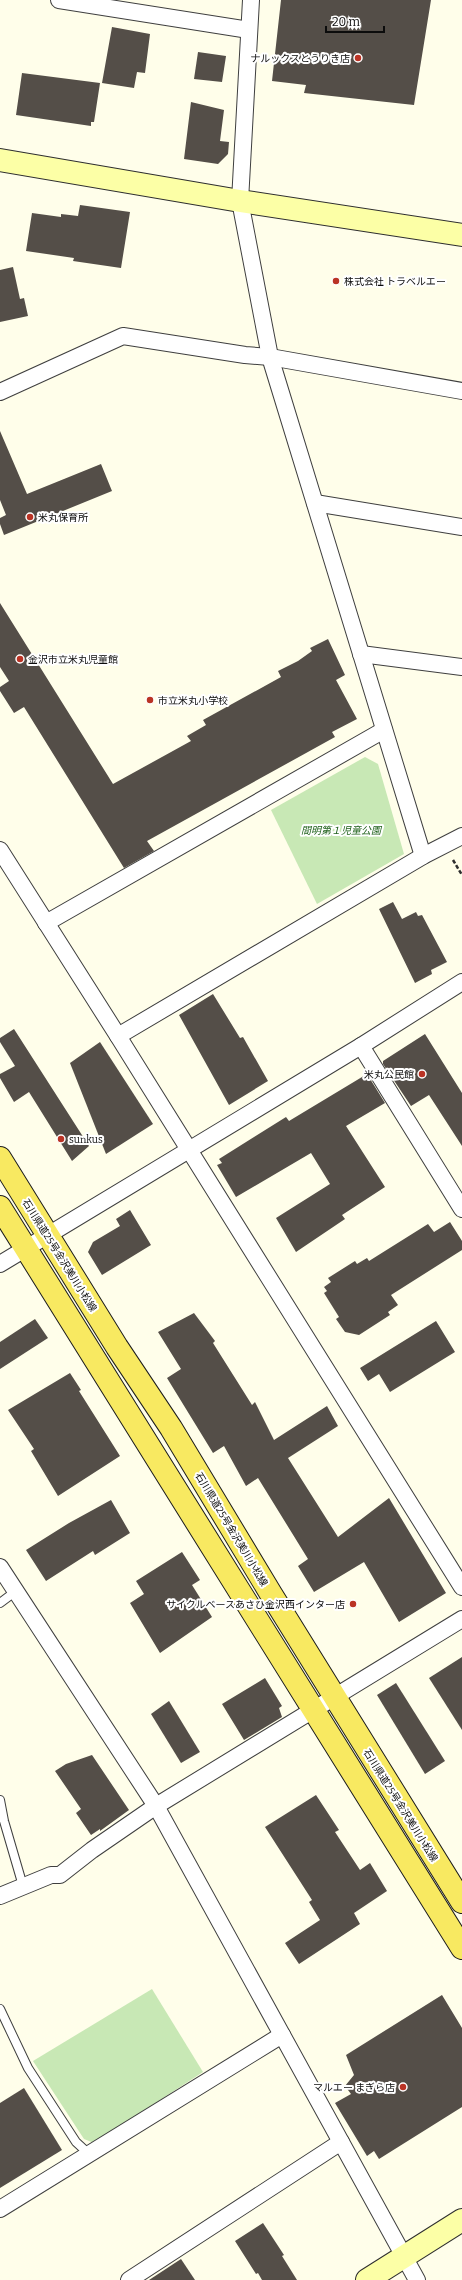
<svg xmlns="http://www.w3.org/2000/svg" width="462" height="2280" viewBox="0 0 462 2280" font-family="Bitter,'Noto Sans JP',serif">
<style>
.green{fill:#c8e8b5}
.building{fill:#544e48}
.lines{fill:none;stroke-linecap:round;stroke-linejoin:round}
.lane-casing{stroke:#3f3f3f;stroke-width:10}
.street-casing{stroke:#3f3f3f;stroke-width:18}
.secondary-casing{stroke:#2e2e2e;stroke-width:24}
.primary-casing{stroke:#1d1d1d;stroke-width:24}
.path{stroke:#2e2e2e;stroke-width:2.5;stroke-dasharray:4 2;stroke-linecap:butt}
.lane{stroke:#fff;stroke-width:8}
.street{stroke:#fff;stroke-width:16}
.secondary{stroke:#fcffa6;stroke-width:22}
.primary{stroke:#f8e961;stroke-width:22}
.poi-dot{fill:#ba3325;stroke:#fff;stroke-width:1.5}
.labels{text-anchor:middle;stroke-width:4;stroke-linejoin:round;paint-order:stroke}
.poi-label{font-size:10px;fill:#0c0c0c;stroke:#fff;text-anchor:start}
.park-label{font-size:10px;font-style:italic;fill:#21621d;stroke:#fff}
.street-label{font-size:10px;fill:#0c0c0c;stroke:#fff}
</style>
<rect width="100%" height="100%" fill="#fffeea"/>
<g class="green">
<path d="M 365,757 L 378,764 L 404,854 L 317,904 L 271,810 Z"/>
<path d="M 152,1989 L 203,2072 L 94,2143 L 84,2139 L 33,2061 Z"/>
</g>
<g class="building">
<path d="M 281,0 L 431,0 L 414,105 L 304,93 L 306,85 L 272,81 Z"/>
<path d="M 112,27 L 150,34 L 145,73 L 137,72 L 134,88 L 102,83 Z"/>
<path d="M 198,52 L 226,56 L 222,82 L 194,79 Z"/>
<path d="M 22,73 L 100,83 L 94,122 L 91,122 L 91,126 L 16,115 Z"/>
<path d="M 191,102 L 224,110 L 220,141 L 229,142 L 228,154 L 218,164 L 184,159 Z"/>
<path d="M 80,205 L 130,212 L 121,268 L 73,261 L 74,258 L 26,251 L 32,213 L 61,217 L 61,214 L 78,216 Z"/>
<path d="M 13,267 L 20,299 L 24,298 L 28,316 L 0,322 L 0,270 Z"/>
<path d="M 0,431 L 27,494 L 101,464 L 112,491 L 4,535 L 0,524 L 0,518 L 6,515 L 0,500 Z"/>
<path d="M 0,603 L 113,784 L 191,741 L 187,736 L 206,725 L 203,720 L 281,677 L 278,671 L 298,661 L 312,651 L 310,648 L 328,639 L 345,675 L 336,680 L 357,719 L 332,732 L 335,737 L 147,841 L 154,851 L 124,868 L 24,707 L 14,713 L 0,691 L 0,687 L 9,681 L 0,667 Z"/>
<path d="M 393,902 L 402,919 L 416,912 L 418,916 L 422,915 L 447,962 L 431,970 L 432,974 L 415,983 L 379,909 Z"/>
<path d="M 213,994 L 240,1038 L 243,1037 L 268,1081 L 229,1105 L 179,1015 Z"/>
<path d="M 14,1029 L 89,1146 L 72,1161 L 29,1092 L 14,1102 L 0,1078 L 0,1074 L 15,1066 L 0,1042 L 0,1038 Z"/>
<path d="M 425,1034 L 462,1093 L 462,1146 L 429,1095 L 411,1106 L 383,1064 L 383,1061 Z"/>
<path d="M 100,1042 L 153,1124 L 106,1154 L 70,1063 Z"/>
<path d="M 367,1074 L 385,1103 L 346,1126 L 385,1187 L 342,1215 L 345,1219 L 296,1252 L 276,1218 L 330,1184 L 311,1153 L 236,1197 L 217,1165 L 222,1163 L 219,1159 L 286,1117 L 289,1121 Z"/>
<path d="M 130,1210 L 151,1245 L 102,1275 L 88,1252 L 93,1242 L 120,1226 L 116,1219 Z"/>
<path d="M 450,1222 L 462,1241 L 462,1250 L 391,1295 L 398,1305 L 388,1312 L 390,1315 L 359,1335 L 345,1332 L 336,1319 L 339,1317 L 324,1293 L 327,1291 L 324,1287 L 331,1282 L 328,1278 L 355,1261 L 357,1264 L 367,1258 L 369,1261 L 428,1224 L 434,1232 Z"/>
<path d="M 194,1313 L 215,1341 L 213,1343 L 252,1405 L 255,1402 L 274,1440 L 327,1406 L 338,1426 L 288,1458 L 338,1537 L 389,1498 L 446,1593 L 399,1622 L 364,1562 L 314,1592 L 298,1566 L 308,1559 L 258,1478 L 246,1486 L 224,1446 L 213,1453 L 167,1378 L 181,1369 L 158,1332 Z"/>
<path d="M 35,1319 L 48,1338 L 0,1369 L 0,1342 Z"/>
<path d="M 436,1321 L 455,1352 L 390,1392 L 379,1374 L 368,1381 L 360,1368 Z"/>
<path d="M 70,1373 L 81,1390 L 79,1391 L 120,1456 L 58,1496 L 31,1451 L 34,1449 L 8,1410 Z"/>
<path d="M 111,1500 L 130,1533 L 95,1555 L 93,1551 L 46,1581 L 26,1550 L 69,1523 Z"/>
<path d="M 182,1552 L 200,1580 L 192,1585 L 212,1617 L 160,1653 L 130,1603 L 144,1594 L 136,1581 Z"/>
<path d="M 462,1657 L 462,1730 L 429,1678 Z"/>
<path d="M 265,1678 L 282,1706 L 279,1708 L 282,1717 L 244,1740 L 222,1704 Z"/>
<path d="M 396,1683 L 445,1761 L 425,1774 L 377,1695 Z"/>
<path d="M 169,1701 L 200,1752 L 181,1763 L 151,1714 Z"/>
<path d="M 92,1755 L 129,1810 L 100,1831 L 100,1829 L 91,1835 L 76,1813 L 81,1809 L 55,1771 L 66,1764 Z"/>
<path d="M 316,1795 L 339,1830 L 335,1832 L 360,1870 L 370,1863 L 387,1891 L 354,1913 L 360,1924 L 299,1964 L 285,1943 L 320,1920 L 309,1902 L 312,1900 L 265,1827 Z"/>
<path d="M 442,1995 L 462,2028 L 462,2107 L 379,2159 L 374,2151 L 367,2156 L 335,2103 L 351,2094 L 345,2086 L 354,2075 L 346,2055 Z"/>
<path d="M 24,2088 L 62,2150 L 0,2188 L 0,2103 Z"/>
<path d="M 263,2223 L 284,2255 L 282,2256 L 297,2280 L 262,2280 L 258,2273 L 256,2274 L 235,2241 Z"/>
<path d="M 181,2259 L 195,2280 L 149,2280 Z"/>
</g>
<g class="lines">
<g class="lane-casing">
<g id="lane">
<path d="M 0,1603 L 16,1591"/>
<path d="M 0,1800 L 4,1821 L 23,1886"/>
<path d="M 0,2009 L 28,2068 L 76,2142 L 89,2154"/>
</g>
</g>
<g class="street-casing">
<g id="street">
<path d="M 59,0 L 249,30"/>
<path d="M 251,0 L 240,201 L 270,357 L 423,856"/>
<path d="M 0,392 L 123,336 L 245,355 L 270,357 L 462,391"/>
<path d="M 315,503 L 462,527"/>
<path d="M 361,654 L 462,667"/>
<path d="M 0,850 L 118,1036 L 462,1587"/>
<path d="M 46,923 L 384,730"/>
<path d="M 118,1036 L 423,856 L 462,836"/>
<path d="M 361,1046 L 462,1209"/>
<path d="M 0,1264 L 361,1046 L 462,982"/>
<path d="M 0,1567 L 156,1806 L 417,2280"/>
<path d="M 0,1896 L 51,1875 L 60,1875 L 92,1850 L 156,1806 L 462,1619"/>
<path d="M 0,2209 L 282,2035"/>
<path d="M 129,2280 L 341,2142"/>
</g>
</g>
<g class="secondary-casing">
<g id="secondary">
<path d="M 0,160 L 240,201 L 462,235"/>
<path d="M 367,2280 L 462,2220"/>
</g>
</g>
<g class="primary-casing">
<g id="primary">
<path d="M 0,1158 L 117,1347 L 171,1428 L 271,1594 L 462,1902"/>
<path d="M 0,1207 L 462,1948"/>
</g>
</g>
<path class="path" d="M 453,860 L 462,875"/>
<use href="#lane" class="lane"/>
<use href="#street" class="street"/>
<use href="#secondary" class="secondary"/>
<use href="#primary" class="primary"/>
</g>
<g class="poi-dot">
<circle cx="358" cy="58" r="4"/>
<circle cx="336" cy="281" r="4"/>
<circle cx="30" cy="517" r="4"/>
<circle cx="20" cy="659" r="4"/>
<circle cx="150" cy="700" r="4"/>
<circle cx="422" cy="1074" r="4"/>
<circle cx="61" cy="1139" r="4"/>
<circle cx="353" cy="1604" r="4"/>
<circle cx="403" cy="2087" r="4"/>
</g>
<g class="labels">
<g class="poi-label">
<text x="350" y="62" text-anchor="end">ナルックスとうりき店</text>
<text x="344" y="285">株式会社 トラベルエー</text>
<text x="38" y="521">米丸保育所</text>
<text x="28" y="663">金沢市立米丸児童館</text>
<text x="158" y="704">市立米丸小学校</text>
<text x="414" y="1078" text-anchor="end">米丸公民館</text>
<text x="69" y="1143">sunkus</text>
<text x="345" y="1608" text-anchor="end">サイクルベースあさひ金沢西インター店</text>
<text x="395" y="2091" text-anchor="end">マルエー まぎら店</text>
</g>
<g class="park-label">
<text x="341" y="834">間明第１児童公園</text>
</g>
<g class="street-label">
<text transform="translate(60 1255) rotate(58)" y="4">石川県道25号金沢美川小松線</text>
<text transform="translate(232 1529) rotate(59)" y="4">石川県道25号金沢美川小松線</text>
<text transform="translate(401 1805) rotate(58)" y="4">石川県道25号金沢美川小松線</text>
</g>
</g>
<path d="M326 26v6h58v-6" fill="none" stroke="#0c0c0c" stroke-width="2"/>
<text x="332" y="26" font-size="12" fill="#0c0c0c" stroke="#ffffff" stroke-width="3" paint-order="stroke">20 m</text>
</svg>
